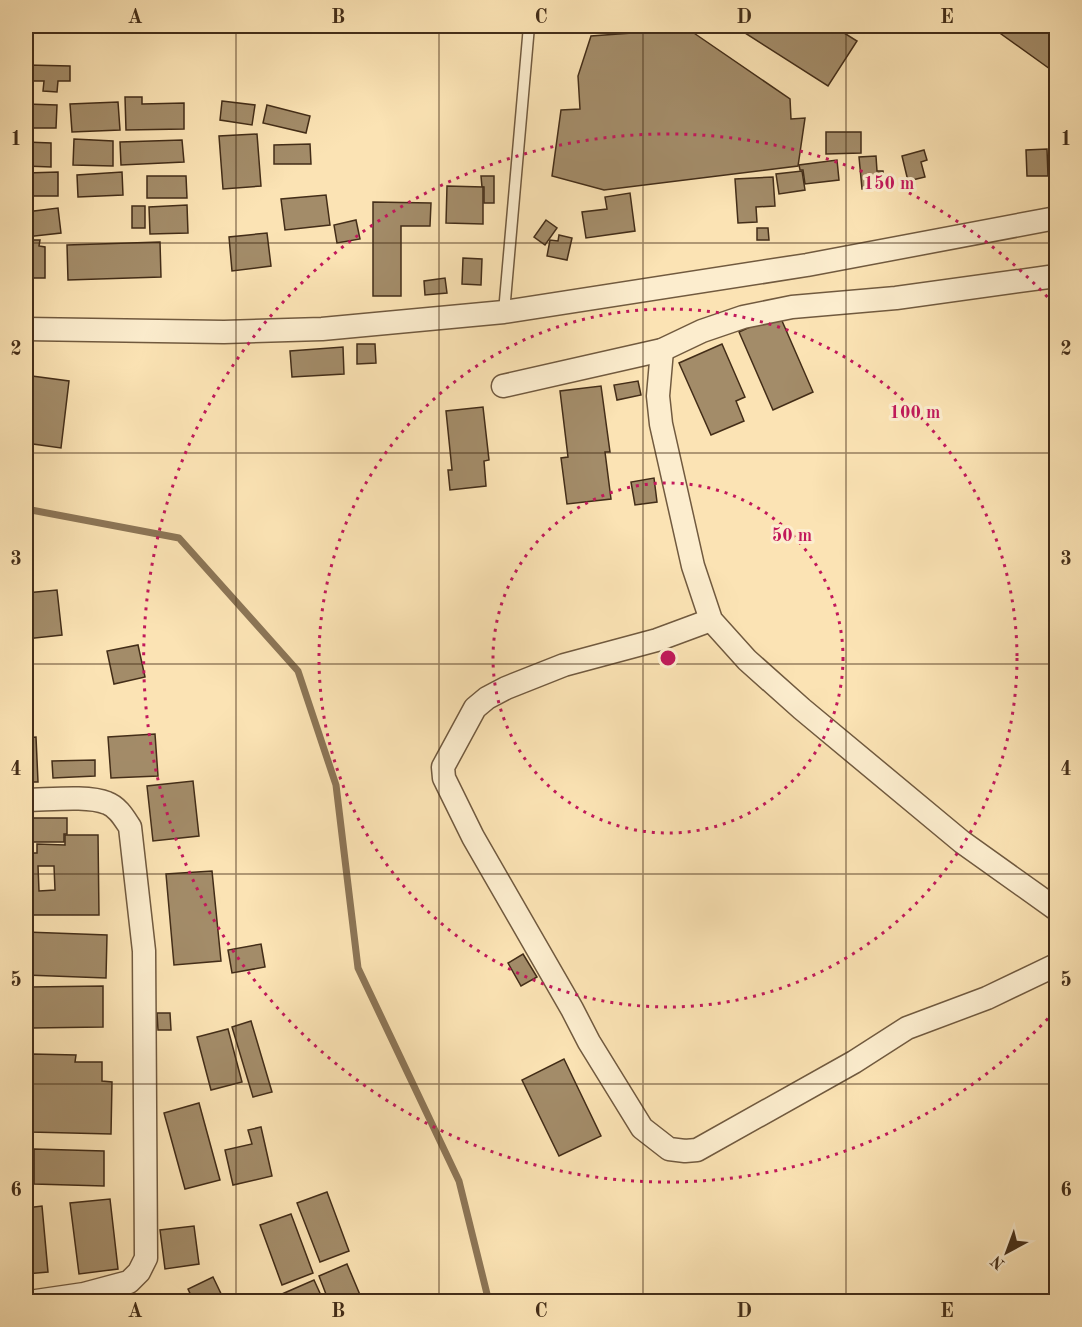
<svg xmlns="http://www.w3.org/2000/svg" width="1082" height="1327" viewBox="0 0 1082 1327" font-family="'Old Standard TT',serif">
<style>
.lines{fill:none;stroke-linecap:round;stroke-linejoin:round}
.stream{stroke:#8c7556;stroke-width:7}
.building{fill:#a38c69;stroke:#432d18;stroke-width:1.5;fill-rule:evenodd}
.lane-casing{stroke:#715a3f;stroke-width:13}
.street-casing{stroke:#715a3f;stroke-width:25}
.lane{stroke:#fcedce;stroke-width:10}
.street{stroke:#fcedce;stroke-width:22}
.grid{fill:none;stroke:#432d18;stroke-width:1.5;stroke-opacity:0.55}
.ring{fill:none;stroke:#c2185b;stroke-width:3;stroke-dasharray:3 6}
.centre{fill:#c2185b;stroke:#fcedce;stroke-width:3}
.ring-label{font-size:18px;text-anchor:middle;font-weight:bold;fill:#c2185b;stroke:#fcedce;stroke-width:6;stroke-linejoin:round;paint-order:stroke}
.neatline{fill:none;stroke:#432d18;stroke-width:2}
.grid-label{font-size:20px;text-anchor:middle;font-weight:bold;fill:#432d18}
</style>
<rect width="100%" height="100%" fill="#fbe3b4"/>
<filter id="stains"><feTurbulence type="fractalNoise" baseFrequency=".00333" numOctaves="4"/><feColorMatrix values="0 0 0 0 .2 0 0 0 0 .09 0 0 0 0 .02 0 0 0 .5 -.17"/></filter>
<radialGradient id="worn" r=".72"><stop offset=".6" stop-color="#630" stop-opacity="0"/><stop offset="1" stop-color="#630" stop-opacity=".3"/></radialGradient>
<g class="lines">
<path class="stream" d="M 26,509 L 179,538 L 298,671 L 336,785 L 358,968 L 459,1181 L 489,1302"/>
</g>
<g class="building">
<path d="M 734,26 L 833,26 L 857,41 L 828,86 Z"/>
<path d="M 990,26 L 1056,26 L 1056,61 L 1050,69 Z"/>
<path d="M 688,29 L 790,99 L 791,119 L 805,118 L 798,166 L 604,190 L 552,176 L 561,110 L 580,109 L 578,76 L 591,36 Z"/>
<path d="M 27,65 L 70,66 L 70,81 L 58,81 L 57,92 L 43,91 L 44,81 L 27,81 Z"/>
<path d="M 125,97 L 142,97 L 142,104 L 184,103 L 184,129 L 126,130 Z"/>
<path d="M 222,101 L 255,105 L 252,125 L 220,120 Z"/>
<path d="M 118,102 L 120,130 L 72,132 L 70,104 Z"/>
<path d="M 26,104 L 57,105 L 56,128 L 26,128 Z"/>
<path d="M 267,105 L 310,116 L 306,133 L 263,123 Z"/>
<path d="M 826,132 L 861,132 L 861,153 L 826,154 Z"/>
<path d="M 257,134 L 261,186 L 223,189 L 219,136 Z"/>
<path d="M 74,139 L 113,141 L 113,166 L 73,165 Z"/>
<path d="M 182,140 L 184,162 L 121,165 L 120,142 Z"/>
<path d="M 26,142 L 51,143 L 51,167 L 26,166 Z"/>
<path d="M 310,144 L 311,164 L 274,164 L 274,145 Z"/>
<path d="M 1047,149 L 1048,176 L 1027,176 L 1026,150 Z"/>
<path d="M 924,150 L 927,160 L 921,162 L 925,177 L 908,181 L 902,156 Z"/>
<path d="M 876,156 L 877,171 L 883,171 L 885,187 L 862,189 L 859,157 Z"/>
<path d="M 837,160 L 839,180 L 805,184 L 803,170 L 800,170 L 799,165 Z"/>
<path d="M 802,171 L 805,190 L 779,194 L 776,174 Z"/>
<path d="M 58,172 L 58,196 L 26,196 L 26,173 Z"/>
<path d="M 122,172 L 123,195 L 78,197 L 77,175 Z"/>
<path d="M 147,176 L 186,176 L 187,198 L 147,198 Z"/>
<path d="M 481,176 L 494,176 L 494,203 L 484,203 L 484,187 L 482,187 Z"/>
<path d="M 773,177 L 775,206 L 756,207 L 757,222 L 738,223 L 735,179 Z"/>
<path d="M 447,186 L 483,187 L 483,224 L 446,223 Z"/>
<path d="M 630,193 L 635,231 L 586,238 L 582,212 L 607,209 L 605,197 Z"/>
<path d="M 326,195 L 330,225 L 285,230 L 281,199 Z"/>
<path d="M 373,202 L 431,203 L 430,226 L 401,226 L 401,296 L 373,296 Z"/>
<path d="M 187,205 L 188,233 L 150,234 L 149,207 Z"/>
<rect x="132" y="206" width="13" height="22"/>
<path d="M 58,208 L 61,233 L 26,237 L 26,212 Z"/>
<path d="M 356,220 L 360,239 L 337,243 L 334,225 Z"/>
<path d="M 546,220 L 557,228 L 545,245 L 534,237 Z"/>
<path d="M 757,228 L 768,228 L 769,240 L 757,240 Z"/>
<path d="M 267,233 L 271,266 L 232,271 L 229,237 Z"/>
<path d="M 559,235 L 572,238 L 567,260 L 547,256 L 550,240 L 558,241 Z"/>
<path d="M 26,240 L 40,240 L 39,246 L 45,247 L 45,278 L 32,278 L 32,261 L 26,261 Z"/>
<path d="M 160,242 L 161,277 L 68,280 L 67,245 Z"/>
<path d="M 463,258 L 482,259 L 481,285 L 462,284 Z"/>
<path d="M 445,278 L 447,293 L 425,295 L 424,281 Z"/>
<path d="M 779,314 L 813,392 L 773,410 L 739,332 Z"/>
<path d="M 357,344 L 375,344 L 376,363 L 357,364 Z"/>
<path d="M 722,344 L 745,397 L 736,401 L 744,421 L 711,435 L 679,363 Z"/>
<path d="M 343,347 L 344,374 L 292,377 L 290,351 Z"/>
<path d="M 32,376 L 69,381 L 61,448 L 26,443 Z"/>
<path d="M 638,381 L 641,395 L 617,400 L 614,385 Z"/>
<path d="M 601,386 L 610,452 L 605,452 L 611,499 L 567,504 L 561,458 L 568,457 L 560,391 Z"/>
<path d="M 483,407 L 489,460 L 484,461 L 486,486 L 450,490 L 448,470 L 452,470 L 446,411 Z"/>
<path d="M 654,478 L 657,502 L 635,505 L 631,482 Z"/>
<path d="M 57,590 L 62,635 L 26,639 L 26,593 Z"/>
<path d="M 138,645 L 145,677 L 114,684 L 107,651 Z"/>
<path d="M 155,734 L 158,776 L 111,778 L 108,737 Z"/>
<path d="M 36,737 L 38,782 L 26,782 L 26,738 Z"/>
<path d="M 95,760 L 95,776 L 53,778 L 52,761 Z"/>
<path d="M 193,781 L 199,836 L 153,841 L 147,786 Z"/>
<path d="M 26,818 L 67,818 L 67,834 L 64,834 L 64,842 L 26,842 Z"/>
<path d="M 65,835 L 98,835 L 99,915 L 26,915 L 26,853 L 37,853 L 37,844 L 65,845 ZM 38,866 L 54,866 L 55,890 L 39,891 Z"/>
<path d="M 212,871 L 221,961 L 174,965 L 166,874 Z"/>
<path d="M 26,932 L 107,935 L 106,978 L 26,975 Z"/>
<path d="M 261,944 L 265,967 L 232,973 L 228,950 Z"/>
<path d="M 523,954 L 537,977 L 521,986 L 508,963 Z"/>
<path d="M 103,986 L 103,1027 L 32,1028 L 31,987 Z"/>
<path d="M 157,1013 L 170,1013 L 171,1030 L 158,1030 Z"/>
<path d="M 251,1021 L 272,1092 L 253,1097 L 232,1027 Z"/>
<path d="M 228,1029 L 242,1082 L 211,1090 L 197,1037 Z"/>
<path d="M 32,1054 L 76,1055 L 75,1062 L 102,1062 L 102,1081 L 112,1082 L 111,1134 L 30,1132 Z"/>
<path d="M 564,1059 L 601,1136 L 559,1156 L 522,1080 Z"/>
<path d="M 199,1103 L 220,1180 L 185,1189 L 164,1113 Z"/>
<path d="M 261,1127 L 272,1176 L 233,1185 L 225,1150 L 252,1144 L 248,1130 Z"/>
<path d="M 34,1149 L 104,1151 L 104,1186 L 34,1184 Z"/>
<path d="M 327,1192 L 349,1251 L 320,1262 L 297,1203 Z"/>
<path d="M 110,1199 L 118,1269 L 79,1274 L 70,1203 Z"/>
<path d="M 42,1206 L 48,1272 L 26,1274 L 26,1208 Z"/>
<path d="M 291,1214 L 313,1273 L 282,1285 L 260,1225 Z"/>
<path d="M 194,1226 L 199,1264 L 165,1269 L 160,1230 Z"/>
<path d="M 347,1264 L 363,1302 L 329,1302 L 319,1276 Z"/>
<path d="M 213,1277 L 225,1302 L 194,1302 L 188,1289 Z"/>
<path d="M 314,1280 L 324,1302 L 285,1302 L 282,1294 Z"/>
<path d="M 272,1294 L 276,1302 L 256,1302 Z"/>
</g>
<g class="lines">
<g class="lane-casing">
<path id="lane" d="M 504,312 L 529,26"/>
</g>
<g class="street-casing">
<g id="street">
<path d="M 26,329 L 224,332 L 322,329 L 504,312 L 807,265 L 1056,218"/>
<path d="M 662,350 L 658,396 L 661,424 L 693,566 L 711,620 L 747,660 L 802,709 L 962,842 L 1056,909"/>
<path d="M 503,386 L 662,350 L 702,331 L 743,317 L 792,307 L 896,298 L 1056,276"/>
<path d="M 711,620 L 657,640 L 564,665 L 506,688 L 487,698 L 475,708 L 443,767 L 444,778 L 473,837 L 572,1009 L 589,1042 L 642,1128 L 669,1149 L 685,1151 L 697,1150 L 854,1062 L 907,1028 L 987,998 L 1056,965"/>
<path d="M 26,800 C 47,800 88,795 107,803 C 118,807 124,818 130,827 L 144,951 L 146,1258 L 139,1272 L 129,1282 L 84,1294 L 29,1302"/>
</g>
</g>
<use href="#lane" class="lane"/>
<use href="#street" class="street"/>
</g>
<path class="grid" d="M 236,26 L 236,1302M 439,26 L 439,1302M 643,26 L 643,1302M 846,26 L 846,1302M 26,243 L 1056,243M 26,453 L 1056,453M 26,664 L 1056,664M 26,874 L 1056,874M 26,1084 L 1056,1084"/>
<g class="ring">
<circle cx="668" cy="658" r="175"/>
<circle cx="668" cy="658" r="349"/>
<path d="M1054 1012A524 524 0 1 1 1054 304"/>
</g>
<circle cx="668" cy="658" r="9" class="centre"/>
<g class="ring-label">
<text x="889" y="189">150 m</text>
<text x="915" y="418">100 m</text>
<text x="792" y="541">50 m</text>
</g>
<rect width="1082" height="1327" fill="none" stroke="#fbe3b4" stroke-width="66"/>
<g transform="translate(1007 1252) rotate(221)" stroke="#fcedce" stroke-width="4.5" paint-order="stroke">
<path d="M0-4.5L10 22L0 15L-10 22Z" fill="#432d18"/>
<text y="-9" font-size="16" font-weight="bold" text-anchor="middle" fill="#432d18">N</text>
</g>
<rect x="33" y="33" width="1016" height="1261" class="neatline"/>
<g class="grid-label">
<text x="135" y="23">A</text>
<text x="338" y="23">B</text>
<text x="541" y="23">C</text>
<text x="744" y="23">D</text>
<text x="947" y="23">E</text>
<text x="16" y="145">1</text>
<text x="1066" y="145">1</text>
<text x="16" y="355">2</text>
<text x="1066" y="355">2</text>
<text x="16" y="565">3</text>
<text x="1066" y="565">3</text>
<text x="16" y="775">4</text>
<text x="1066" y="775">4</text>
<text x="16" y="986">5</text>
<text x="1066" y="986">5</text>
<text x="16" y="1196">6</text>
<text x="1066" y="1196">6</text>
<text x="135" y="1317">A</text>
<text x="338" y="1317">B</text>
<text x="541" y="1317">C</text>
<text x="744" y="1317">D</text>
<text x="947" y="1317">E</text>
</g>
<rect width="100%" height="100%" filter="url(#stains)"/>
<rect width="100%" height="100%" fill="url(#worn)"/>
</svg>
